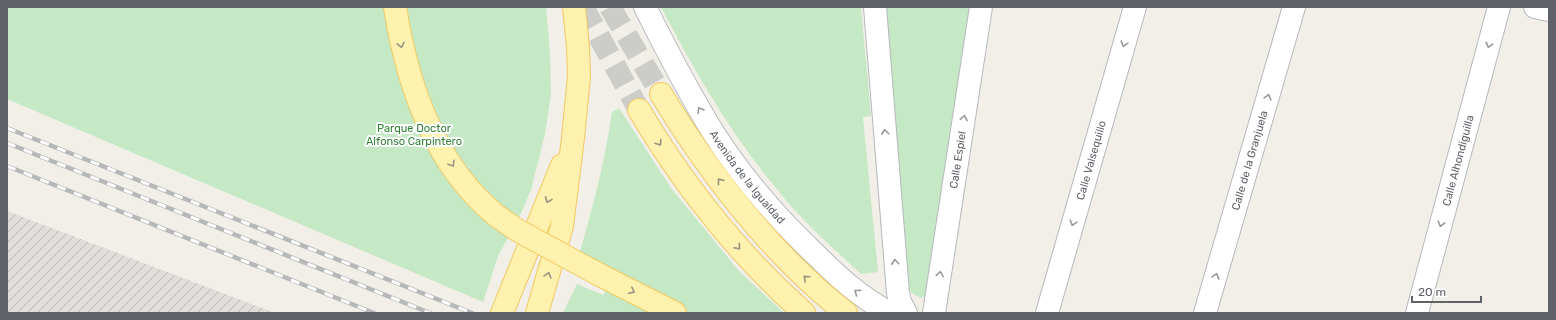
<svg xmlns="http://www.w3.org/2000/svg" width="1556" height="320" viewBox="0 0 1556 320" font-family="Rubik,sans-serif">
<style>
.industrial{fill:url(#industrial-furrows)}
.green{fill:#c5e8c5}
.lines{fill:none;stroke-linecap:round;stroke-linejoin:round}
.major-tunnel{stroke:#ccccc8;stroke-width:22;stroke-dasharray:22 11;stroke-linecap:butt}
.minor-casing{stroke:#b5b8bc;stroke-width:24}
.major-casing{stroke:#f2c960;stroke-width:24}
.minor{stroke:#fff;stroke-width:22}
.major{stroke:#fff2af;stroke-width:22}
.rail-casing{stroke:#b6b7b8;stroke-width:4.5}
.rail{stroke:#fff;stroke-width:3;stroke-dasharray:9;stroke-linecap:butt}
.major-bridge-casing{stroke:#f2c960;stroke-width:24;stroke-linecap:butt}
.major-bridge{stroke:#fff2af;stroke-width:22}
.oneway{stroke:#979a9d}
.oneway2{stroke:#979581}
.labels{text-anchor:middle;stroke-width:4;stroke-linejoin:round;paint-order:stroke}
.park-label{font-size:11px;fill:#348238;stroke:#fff}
.street-label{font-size:11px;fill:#5f6368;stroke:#fff}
</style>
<defs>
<pattern id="industrial-furrows" width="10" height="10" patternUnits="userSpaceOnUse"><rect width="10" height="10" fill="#e0deda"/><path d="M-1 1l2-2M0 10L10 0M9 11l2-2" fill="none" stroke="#b9b8b5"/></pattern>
</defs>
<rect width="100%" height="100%" fill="#f1efe8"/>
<path class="industrial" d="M 7,211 L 275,313 L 7,313 Z"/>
<g class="green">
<path d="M 7,7 L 546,7 L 550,53 L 551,95 L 545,134 L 531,190 L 522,211 L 498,256 L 483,302 L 7,99 Z"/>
<path d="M 661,7 L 861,7 L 871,116 L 863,117 L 878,272 L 861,274 C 832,247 801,220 776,188 C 730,133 694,70 661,7 Z"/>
<path d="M 886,7 L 972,7 L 926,295 L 921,298 L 913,294 L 909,289 Z"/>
<path d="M 619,108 L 671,188 L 739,271 L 784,313 L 690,313 L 579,255 C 593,207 605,161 612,112 Z"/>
<path d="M 577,284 L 603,295 L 609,286 L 660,313 L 563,313 Z"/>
</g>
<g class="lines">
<g class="major-tunnel">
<path d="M 583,7 L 639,110"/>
<path d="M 610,7 L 661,94"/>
</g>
<g class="minor-casing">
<g id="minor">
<path id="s1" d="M 645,7 C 666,49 688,92 713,132 C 741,176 776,217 814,253 C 837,276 861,298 890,313"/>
<path d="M 875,7 L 898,293 L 900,302 L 906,313"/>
<path d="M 1535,7 L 1549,10"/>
<path id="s2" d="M 934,313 L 981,7"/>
<path id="s3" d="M 1047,313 L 1135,7"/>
<path id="s4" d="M 1205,313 L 1294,7"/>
<path id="s5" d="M 1417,313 L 1499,7"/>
</g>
</g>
<g class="major-casing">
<g id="major">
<path d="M 395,7 C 407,84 434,165 497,216"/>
<path d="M 661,94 C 711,176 771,254 846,313"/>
<path d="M 639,110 C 684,186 738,254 804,313"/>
<path d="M 598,274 L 675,313"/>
<path d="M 502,313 L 562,165"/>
<path d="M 537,313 L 562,226 L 573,138 L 579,76 L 578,47 L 574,7"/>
</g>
</g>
<use href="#minor" class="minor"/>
<use href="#major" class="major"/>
<g class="rail-casing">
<g id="rail">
<path d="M 7,128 L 472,313"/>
<path d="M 7,143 L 430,313"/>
<path d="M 7,166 L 374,313"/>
</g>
</g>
<use href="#rail" class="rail"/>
<g class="major-bridge-casing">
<path id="major-bridge" d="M 497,216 L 517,230 L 598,274"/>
</g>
<use href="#major-bridge" class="major-bridge"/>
</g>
<defs><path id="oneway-chevron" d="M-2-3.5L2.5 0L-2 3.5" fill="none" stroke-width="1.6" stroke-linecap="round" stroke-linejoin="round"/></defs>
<g class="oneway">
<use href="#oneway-chevron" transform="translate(1124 44) rotate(106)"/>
<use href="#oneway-chevron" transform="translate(1489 45) rotate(105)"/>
<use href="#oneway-chevron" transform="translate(1268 97) rotate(-74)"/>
<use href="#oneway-chevron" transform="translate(700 110) rotate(-121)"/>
<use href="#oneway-chevron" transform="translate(964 118) rotate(-81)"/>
<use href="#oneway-chevron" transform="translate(885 132) rotate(-95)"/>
<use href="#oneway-chevron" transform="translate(1073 223) rotate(106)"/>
<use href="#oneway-chevron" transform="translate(1441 224) rotate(105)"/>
<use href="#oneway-chevron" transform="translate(895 262) rotate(-95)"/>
<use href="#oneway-chevron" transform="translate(940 274) rotate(-81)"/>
<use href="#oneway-chevron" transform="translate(1216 276) rotate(-74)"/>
<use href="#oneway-chevron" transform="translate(857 292) rotate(-143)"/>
</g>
<g class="oneway2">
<use href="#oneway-chevron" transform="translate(401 45) rotate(77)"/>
<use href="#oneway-chevron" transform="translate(659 143) rotate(57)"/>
<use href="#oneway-chevron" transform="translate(452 164) rotate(57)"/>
<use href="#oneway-chevron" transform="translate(720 181) rotate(-128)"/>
<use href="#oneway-chevron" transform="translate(548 200) rotate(112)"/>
<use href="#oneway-chevron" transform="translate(738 247) rotate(49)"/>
<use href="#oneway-chevron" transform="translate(548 275) rotate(-74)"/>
<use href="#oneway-chevron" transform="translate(806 278) rotate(-138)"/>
<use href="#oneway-chevron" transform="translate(632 291) rotate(27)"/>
</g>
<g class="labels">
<g class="park-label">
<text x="414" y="132">Parque Doctor<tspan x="414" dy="13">Alfonso Carpintero</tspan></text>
</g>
<g class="street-label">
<text dy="4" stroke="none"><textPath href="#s2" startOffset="155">Calle Espiel</textPath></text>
<text dy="4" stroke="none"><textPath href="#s3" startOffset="159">Calle Valsequillo</textPath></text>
<text dy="4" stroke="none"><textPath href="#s4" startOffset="159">Calle de la Granjuela</textPath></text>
<text dy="4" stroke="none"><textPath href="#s5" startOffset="158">Calle Alhondiguilla</textPath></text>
<text dy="4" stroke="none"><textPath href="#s1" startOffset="199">Avenida de la Igualdad</textPath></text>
</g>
</g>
<rect width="1556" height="320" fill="none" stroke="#5f6368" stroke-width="16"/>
<path d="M1412 296v6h69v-6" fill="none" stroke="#5f6368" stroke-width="2"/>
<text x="1418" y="296" font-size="12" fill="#5f6368" stroke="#ffffff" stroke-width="3" paint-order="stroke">20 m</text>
</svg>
